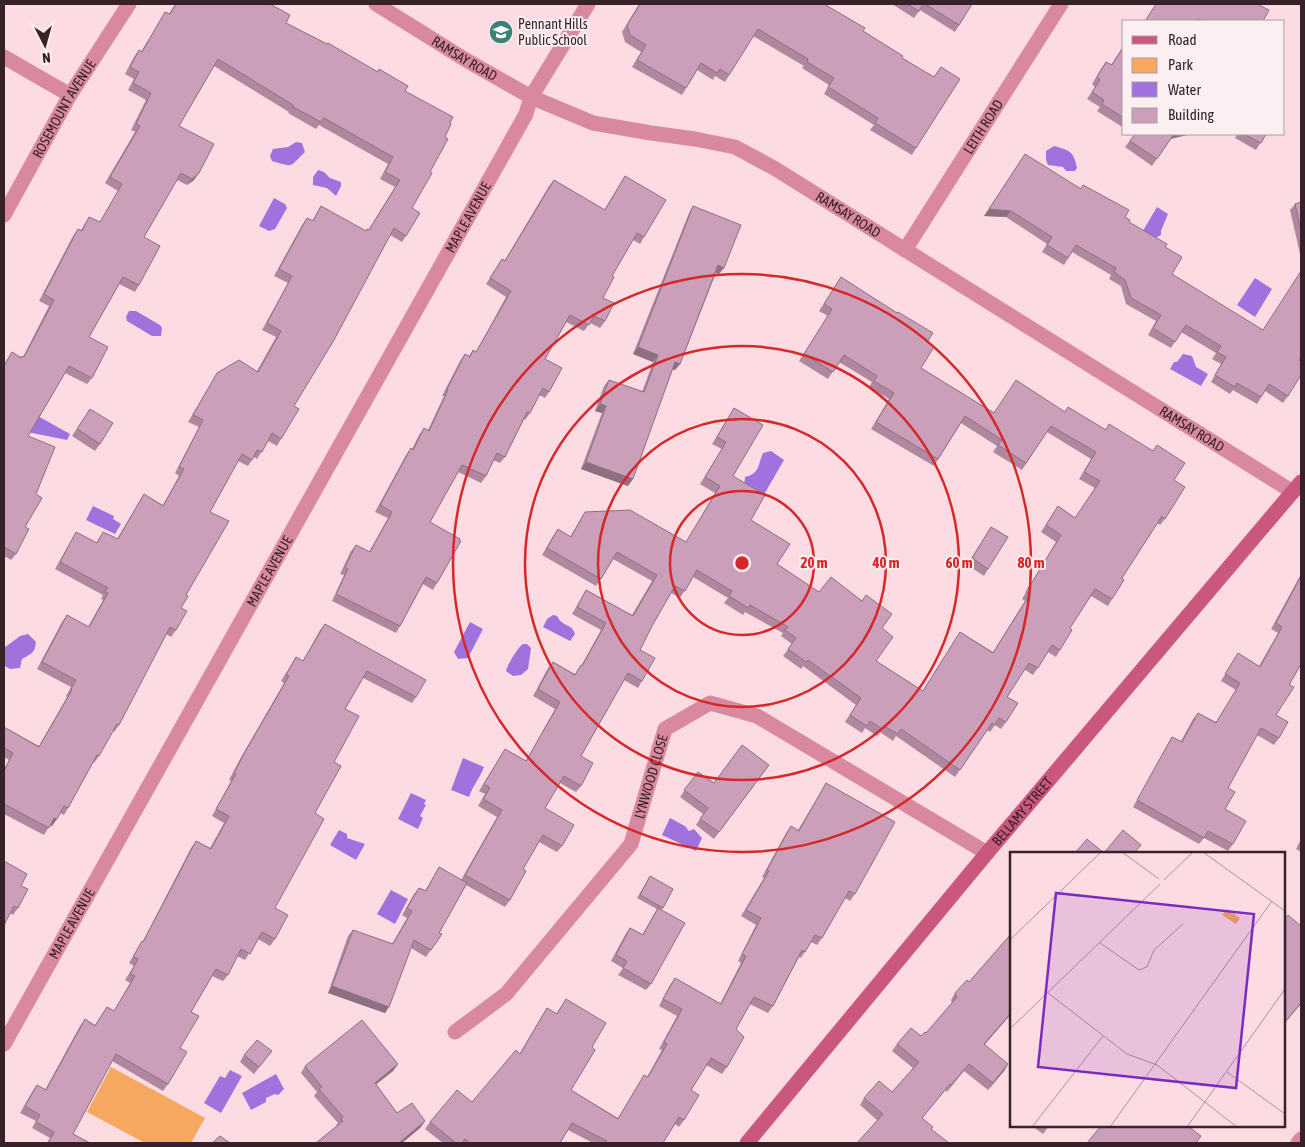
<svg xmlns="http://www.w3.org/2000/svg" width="1305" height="1147" viewBox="0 0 1305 1147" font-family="'Asap Condensed',sans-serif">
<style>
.green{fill:#f6a860}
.water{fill:#a072de}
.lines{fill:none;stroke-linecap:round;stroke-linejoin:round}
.street{stroke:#d889a0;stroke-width:15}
.secondary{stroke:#ca587e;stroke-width:15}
.wall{fill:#af88a0}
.shaded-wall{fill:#8e6f82}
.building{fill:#cb9eba;stroke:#8e6f82}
.ring{fill:none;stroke:#d62828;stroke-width:2.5}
.labels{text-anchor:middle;stroke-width:4;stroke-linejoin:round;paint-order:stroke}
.poi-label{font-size:14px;fill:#362228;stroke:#fbeff2;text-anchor:start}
.street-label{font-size:14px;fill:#362228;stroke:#fbeff2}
.inset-road{fill:none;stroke:#ad9198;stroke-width:1}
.view{fill:#7b2cbf;fill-opacity:0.15;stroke:#7b2cbf;stroke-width:2.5}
.inset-edge{fill:none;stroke:#362228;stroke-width:2.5}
.centre{fill:#d62828;stroke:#fbeff2;stroke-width:2.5}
.ring-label{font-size:15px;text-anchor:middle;font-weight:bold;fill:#d62828;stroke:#fbeff2;stroke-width:4;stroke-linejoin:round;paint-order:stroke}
</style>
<rect width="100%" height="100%" fill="#fddbe3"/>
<path class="green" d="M 111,1067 L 205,1118 L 191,1143 L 145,1143 L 87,1112 Z"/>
<g class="water">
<path d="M 296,142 L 302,143 L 305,152 C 289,167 295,168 272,161 L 270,156 L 273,149 L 288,147 Z"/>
<path d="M 1054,146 C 1070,150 1074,152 1077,168 L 1075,171 L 1066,171 L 1063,167 L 1048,165 L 1046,160 L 1046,151 Z"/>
<path d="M 318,170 L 324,172 L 330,178 L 341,182 L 341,186 L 336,196 L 327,188 L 313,185 L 313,177 Z"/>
<path d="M 274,198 L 285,204 L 287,208 L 275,229 L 269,231 L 259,226 Z"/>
<path d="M 1157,207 L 1168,214 L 1161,231 L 1161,235 L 1152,240 L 1141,234 Z"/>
<path d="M 1255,278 L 1272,289 L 1255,317 L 1237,305 Z"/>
<path d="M 129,311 L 136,311 L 160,325 L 162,328 L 161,336 L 152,336 L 127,321 L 126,317 Z"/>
<path d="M 1183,354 L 1192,356 L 1196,367 L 1208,374 L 1201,386 L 1170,369 L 1174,362 L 1177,362 Z"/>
<path d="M 36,415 L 70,434 L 67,440 L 27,432 Z"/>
<path d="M 771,451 L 784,460 L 762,498 L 744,487 L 745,477 C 760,474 758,464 763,453 Z"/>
<path d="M 93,506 L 114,516 L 113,519 L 121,524 L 115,534 L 86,520 Z"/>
<path d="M 553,615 L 557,616 C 563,628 572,623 575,634 L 570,641 L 543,627 L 547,619 Z"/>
<path d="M 470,622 L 483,629 L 468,658 L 458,659 L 454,652 Z"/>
<path d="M 28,634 L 36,642 C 35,653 31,654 22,659 L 20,668 L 10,669 L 5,666 L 4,648 L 20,636 Z"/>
<path d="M 523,644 L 527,644 L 531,648 L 528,669 L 521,675 L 513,676 L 506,671 C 507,665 518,647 523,644 Z"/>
<path d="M 463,758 L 484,767 C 480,778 473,785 469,797 L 451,790 Z"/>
<path d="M 411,793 L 426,800 L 424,804 L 426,805 L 420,816 L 423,818 L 418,829 L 398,819 Z"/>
<path d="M 670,818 L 685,826 L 689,831 L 694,829 L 702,838 L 696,851 L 662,835 Z"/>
<path d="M 339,830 L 347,834 L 347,838 L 365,844 L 356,860 L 330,845 Z"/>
<path d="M 391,890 L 408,899 L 395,924 L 377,914 Z"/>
<path d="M 230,1070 L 242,1076 L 221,1113 L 204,1103 L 220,1076 L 225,1078 Z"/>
<path d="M 276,1074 L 284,1089 L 278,1095 L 275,1094 L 266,1098 L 266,1102 L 251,1110 L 242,1093 Z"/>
</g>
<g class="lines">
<g class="street">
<path id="s1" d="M 376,4 L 466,60 L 531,97 L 593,123 L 651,133 L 695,139 L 735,147 L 774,168 L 1293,492"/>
<path d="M 4,57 L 70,95"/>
<path id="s2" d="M 4,215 L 70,95 L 129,4"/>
<path id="s3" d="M 905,250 L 1061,4"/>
<path id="s4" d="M 455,1032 L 506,994 L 631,844 L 665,729 L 710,703 L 757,716 L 987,853"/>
<path id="s5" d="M 4,1044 L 526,114 L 531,97 L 588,4"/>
<path d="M 1298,1143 L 1301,1139"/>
</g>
<path class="secondary" id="s6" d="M 747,1143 L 987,853 L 1301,482"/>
</g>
<g class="wall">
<path d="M 175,4 L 270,4 L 286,23 L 405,91 L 450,123 L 430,172 L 412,208 L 406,236 L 402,242 L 390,235 L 294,406 L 281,439 L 277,446 L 268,441 L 257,459 L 254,457 L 248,466 L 238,461 L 210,512 L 186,595 L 181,608 L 176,630 L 171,637 L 166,634 L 119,725 L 114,732 L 113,731 L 99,756 L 94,763 L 93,762 L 68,808 L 64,815 L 60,813 L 52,826 L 50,825 L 44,835 L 4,814 L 4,769 L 9,760 L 4,757 L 4,727 L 39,746 L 67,697 L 66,696 L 71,687 L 37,669 L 62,622 L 67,615 L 88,627 L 103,600 L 101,599 L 103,595 L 55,569 L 72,539 L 76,532 L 96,543 L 103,532 L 117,539 L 144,494 L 163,505 L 179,476 L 175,473 L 199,427 L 188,422 L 213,380 L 217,373 L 257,371 L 276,337 L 262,330 L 288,283 L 274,276 L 302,225 L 307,218 L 312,221 L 321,206 L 365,231 L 369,229 L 395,187 L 380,179 L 388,164 L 319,125 L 316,129 L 288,113 L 289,112 L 214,66 L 179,126 L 194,180 L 187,185 L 177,180 L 144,237 L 139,285 L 135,292 L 119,284 L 89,337 L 92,378 L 87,384 L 65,373 L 28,436 L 36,494 L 16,554 L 11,560 L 4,556 L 4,365 L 12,352 L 21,357 L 23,357 L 49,306 L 39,301 L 73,236 L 78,229 L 81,230 L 89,217 L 100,222 L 118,191 L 105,183 L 135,132 L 131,130 L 146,100 L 128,90 L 134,79 L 125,74 L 134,57 L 139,50 L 141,52 L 165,12 L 169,14 Z"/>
<path d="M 639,4 L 656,4 L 863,31 L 902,58 L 934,77 L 941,67 L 916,148 L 912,155 L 870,130 L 874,125 L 824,94 L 829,85 L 802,68 L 804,66 L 753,36 L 725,82 L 715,76 L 713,80 L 697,70 L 682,95 L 632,67 L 641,52 L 625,42 L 622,32 Z"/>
<path d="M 892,4 L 972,4 L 955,32 L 920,10 L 914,18 Z"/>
<path d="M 1124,45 L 1124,128 L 1097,111 L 1100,107 L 1087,99 L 1095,87 L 1092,84 L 1101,69 L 1106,62 L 1111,65 Z"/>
<path d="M 1133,134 L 1191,134 L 1170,139 L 1152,166 L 1125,147 L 1134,135 Z"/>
<path d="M 1237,134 L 1266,134 L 1256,150 L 1235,138 Z"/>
<path d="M 1025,154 L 1125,217 L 1129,222 L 1165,247 L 1172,274 L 1299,360 L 1288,396 L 1283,403 L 1265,391 L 1257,404 L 1233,390 L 1230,394 L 1211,382 L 1221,364 L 1212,359 L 1216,353 L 1181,332 L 1171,348 L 1148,335 L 1156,321 L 1126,304 L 1121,286 L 1109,279 L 1111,275 L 1072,252 L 1064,265 L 1042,252 L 1047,244 L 1006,217 L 984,216 Z"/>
<path d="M 625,176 L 644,237 L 640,244 L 633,240 L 612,276 L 603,298 L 605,321 L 600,328 L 590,323 L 584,331 L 566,322 L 545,359 L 549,392 L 545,398 L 539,395 L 530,413 L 525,420 L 524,419 L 505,457 L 500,463 L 493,460 L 486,476 L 481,483 L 458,472 L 430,522 L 437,583 L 433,590 L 423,584 L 400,626 L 396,633 L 332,601 L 344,575 L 340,574 L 351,551 L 356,545 L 369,552 L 388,518 L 375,512 L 406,455 L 411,448 L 412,449 L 419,435 L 424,428 L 428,430 L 444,396 L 442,396 L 460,361 L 465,354 L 469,356 L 473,350 L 476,352 L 506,297 L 486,284 L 502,259 L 505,260 L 549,186 L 554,180 L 604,210 Z"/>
<path d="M 1301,202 L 1301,258 L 1290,210 L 1295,204 Z"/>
<path d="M 693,206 L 719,274 L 716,273 L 680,364 L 675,370 L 673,369 L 628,486 L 581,469 L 602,413 L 595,411 L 604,386 L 609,380 L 642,392 L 653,362 L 633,354 L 689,213 Z"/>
<path d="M 841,277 L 927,342 L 921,368 L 994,413 L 1065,412 L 1174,480 L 1165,519 L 1160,525 L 1157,523 L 1122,578 L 1112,599 L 1108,606 L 1091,596 L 1070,628 L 1060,650 L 1056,657 L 1048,652 L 1033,675 L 1024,669 L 1007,697 L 1006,722 L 1001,729 L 995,725 L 990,732 L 987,730 L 955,777 L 896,736 L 893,741 L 880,732 L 877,736 L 865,728 L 862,733 L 845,722 L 856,705 L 803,666 L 801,669 L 783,656 L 792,644 L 781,636 L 783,633 L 745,612 L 743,615 L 724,603 L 728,598 L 693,577 L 680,598 L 671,593 L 652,626 L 640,650 L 642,681 L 638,688 L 624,680 L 581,756 L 581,786 L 576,792 L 560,783 L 545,808 L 562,846 L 557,852 L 539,842 L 523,869 L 510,900 L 505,907 L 466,885 L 439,933 L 442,934 L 426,957 L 411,948 L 385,1013 L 328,993 L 348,936 L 353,930 L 392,944 L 407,918 L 402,915 L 414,894 L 419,888 L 425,891 L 439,867 L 461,880 L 497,817 L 478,806 L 485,794 L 479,791 L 505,749 L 526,761 L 555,709 L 533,696 L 548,668 L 553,662 L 575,674 L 581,665 L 581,666 L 601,630 L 572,614 L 582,597 L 586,590 L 632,615 L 652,581 L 613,559 L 596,586 L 542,555 L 553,536 L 558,529 L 570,537 L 585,512 L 686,542 L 715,493 L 700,484 L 722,449 L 712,444 L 734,408 L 733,476 L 751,520 L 777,564 L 819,592 L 882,629 L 876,661 L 923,691 L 960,632 L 993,652 L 1025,601 L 1022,599 L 1056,542 L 1041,532 L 1058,506 L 1075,518 L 1095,488 L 1079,479 L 1091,459 L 1047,432 L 1022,470 L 993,452 L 997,446 L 961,423 L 934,466 L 871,429 L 889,399 L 869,387 L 872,382 L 839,362 L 828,379 L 799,361 L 828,316 L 819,311 Z"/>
<path d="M 90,409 L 100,444 L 95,451 L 72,436 Z"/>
<path d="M 991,527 L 988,569 L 984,576 L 967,565 Z"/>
<path d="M 1301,574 L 1301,664 L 1289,685 L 1276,715 L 1279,738 L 1274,745 L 1257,735 L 1228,788 L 1225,809 L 1233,844 L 1228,851 L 1204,838 L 1199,844 L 1133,807 L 1168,744 L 1172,737 L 1181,741 L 1193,719 L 1198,713 L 1216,722 L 1236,690 L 1221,681 L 1238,653 L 1259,666 L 1278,633 L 1271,629 Z"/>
<path d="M 325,624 L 416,697 L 412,703 L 363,678 L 345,709 L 334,762 L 315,813 L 275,908 L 275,939 L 270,946 L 258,939 L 245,960 L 237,956 L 228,975 L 223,981 L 212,976 L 191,1012 L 180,1048 L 168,1084 L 163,1091 L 112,1061 L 73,1134 L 90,1143 L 47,1143 L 50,1138 L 32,1128 L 36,1121 L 20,1113 L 32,1092 L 37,1085 L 45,1090 L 80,1026 L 85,1019 L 95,1025 L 107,1007 L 114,1011 L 130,983 L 125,980 L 134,966 L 129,963 L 138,948 L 143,941 L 191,848 L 196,841 L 210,848 L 224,823 L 212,816 L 231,781 L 229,780 L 240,759 L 284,683 L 281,681 L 296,657 L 303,661 L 320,630 Z"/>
<path d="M 769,765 L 714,839 L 696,825 L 703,814 L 680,797 L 698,772 L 714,783 Z"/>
<path d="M 826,783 L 855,894 L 850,901 L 845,898 L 822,938 L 817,945 L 811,942 L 801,958 L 799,957 L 773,1006 L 768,1013 L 750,1004 L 736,1029 L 727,1067 L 722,1074 L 706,1065 L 691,1090 L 684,1120 L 679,1127 L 675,1124 L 663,1143 L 593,1143 L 568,1130 L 560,1143 L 443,1143 L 425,1129 L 430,1122 L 472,1102 L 520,1053 L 547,1008 L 556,1014 L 566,999 L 592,1047 L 571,1090 L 618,1118 L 644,1075 L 647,1077 L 662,1050 L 659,1049 L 677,1016 L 659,1006 L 670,985 L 675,978 L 720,1004 L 741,963 L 738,961 L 756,925 L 741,916 L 764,878 L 762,877 L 786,833 L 791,826 L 798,830 L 822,790 Z"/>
<path d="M 1301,839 L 1301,852 L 1296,849 Z"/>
<path d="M 650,876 L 663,908 L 661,910 L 651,984 L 646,990 L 618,975 L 623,968 L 611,961 L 625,935 L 630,928 L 642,935 L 657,909 L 637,898 Z"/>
<path d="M 21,886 L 18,908 L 13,915 L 10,913 Z"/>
<path d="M 1011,934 L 1011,1014 L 984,1045 L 1008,1064 L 1004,1071 L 988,1090 L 964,1071 L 947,1092 L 945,1090 L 922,1118 L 931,1129 L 877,1120 L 860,1105 L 864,1098 L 892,1092 L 913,1068 L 892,1051 L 897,1044 L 921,1036 L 926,1033 L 952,1003 L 951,1000 L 955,993 L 969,982 Z"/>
<path d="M 272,1051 L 254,1074 L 240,1062 L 244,1055 Z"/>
<path d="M 398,1064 L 393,1071 L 376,1084 L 397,1113 L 425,1121 L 420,1128 L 402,1143 L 316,1143 L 337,1126 L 336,1125 L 338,1123 L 314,1096 L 317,1092 L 301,1073 L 305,1066 Z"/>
<path d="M 1032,1126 L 1049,1126 L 1043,1134 Z"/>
</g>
<g class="shaded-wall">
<path d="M 1174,134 L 1191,134 L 1170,139 Z"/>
<path d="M 199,173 L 194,180 L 187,185 L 192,179 Z"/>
<path d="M 989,209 L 1011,211 L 1006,217 L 984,216 Z"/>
<path d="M 718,265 L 724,268 L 719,274 L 714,272 Z"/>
<path d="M 638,347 L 658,355 L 653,362 L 633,354 Z"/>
<path d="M 675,362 L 680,364 L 675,370 L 671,369 Z"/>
<path d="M 600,404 L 606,406 L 602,413 L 595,411 Z"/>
<path d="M 586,462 L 633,479 L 628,486 L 581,469 Z"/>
<path d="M 54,818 L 57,819 L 52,826 L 49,825 Z"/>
<path d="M 332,986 L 389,1007 L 385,1013 L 328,993 Z"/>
<path d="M 1301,1003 L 1301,1004 L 1284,1024 L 1284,1023 Z"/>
<path d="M 1011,1013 L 1011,1014 L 979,1051 L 984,1044 Z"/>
<path d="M 398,1064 L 393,1071 L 370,1089 L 375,1083 Z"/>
<path d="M 1008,1064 L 1004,1071 L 988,1090 L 993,1083 Z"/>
<path d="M 425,1121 L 420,1128 L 402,1143 L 399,1143 Z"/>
</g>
<g class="building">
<path d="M 176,4 L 270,4 L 290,15 L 286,23 L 327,44 L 328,43 L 378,72 L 379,69 L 408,86 L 405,91 L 453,117 L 450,123 L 451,124 L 445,137 L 448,139 L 430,172 L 432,173 L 412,208 L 420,213 L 406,236 L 394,228 L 334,340 L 294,406 L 299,409 L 281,439 L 272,433 L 262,452 L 257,450 L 252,460 L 242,454 L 210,512 L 229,521 L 186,595 L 188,596 L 181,608 L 187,611 L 176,630 L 170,627 L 119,725 L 117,724 L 99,756 L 97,755 L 68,808 L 64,806 L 57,819 L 54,818 L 49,828 L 4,804 L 4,771 L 13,753 L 4,748 L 4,727 L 39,747 L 72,690 L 71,689 L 76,680 L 42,662 L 67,615 L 89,627 L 108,593 L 105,592 L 108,588 L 60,562 L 76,532 L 97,543 L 103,532 L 118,539 L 144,494 L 163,506 L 184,469 L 179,467 L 203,420 L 193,415 L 217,373 L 239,360 L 258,372 L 281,331 L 267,323 L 292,276 L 279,269 L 307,218 L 313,221 L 321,206 L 366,231 L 367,229 L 369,230 L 400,180 L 385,172 L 393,157 L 324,118 L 321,122 L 293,107 L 293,105 L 218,59 L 179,126 L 214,144 L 199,173 L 192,179 L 181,173 L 144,237 L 160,246 L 139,285 L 123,277 L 89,337 L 108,347 L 92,378 L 69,366 L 28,436 L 55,447 L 36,494 L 42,498 L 25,527 L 29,529 L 16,554 L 4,547 L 4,366 L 12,352 L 21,358 L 22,356 L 24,357 L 54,300 L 44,294 L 78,229 L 82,231 L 89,217 L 100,222 L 122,184 L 110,177 L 140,126 L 136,124 L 151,93 L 133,83 L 139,72 L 130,67 L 139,50 L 142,52 L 165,12 L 170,14 Z"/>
<path d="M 640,4 L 824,4 L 865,28 L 863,31 L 903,56 L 902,58 L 934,77 L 941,67 L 960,79 L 916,148 L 875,123 L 878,118 L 828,87 L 834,78 L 807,62 L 808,59 L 758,29 L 729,75 L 720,69 L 717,73 L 701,63 L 686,88 L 637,60 L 646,45 L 630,35 L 627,25 Z"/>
<path d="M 907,4 L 923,4 L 919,11 Z"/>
<path d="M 925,4 L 972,4 L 959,25 Z"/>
<path d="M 1156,4 L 1257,4 L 1269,10 L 1263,21 L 1202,21 L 1197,19 L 1196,21 L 1145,21 Z"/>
<path d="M 1124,46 L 1124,118 L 1102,104 L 1104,100 L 1092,92 L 1100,80 L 1097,77 L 1106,62 L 1112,65 Z"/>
<path d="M 1135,134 L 1174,134 L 1157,159 L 1130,141 Z"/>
<path d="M 1244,134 L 1266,134 L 1261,143 Z"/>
<path d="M 1025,154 L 1081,189 L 1083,185 L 1129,210 L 1125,217 L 1130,220 L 1129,222 L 1167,244 L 1165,247 L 1182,257 L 1172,274 L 1263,330 L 1301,271 L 1301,357 L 1299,360 L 1301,361 L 1301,375 L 1288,396 L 1269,384 L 1261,397 L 1237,383 L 1235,387 L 1215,375 L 1226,357 L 1217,352 L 1221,346 L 1186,325 L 1175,342 L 1153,328 L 1161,315 L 1131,298 L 1125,280 L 1114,272 L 1116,268 L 1076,245 L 1068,258 L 1047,245 L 1052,237 L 1011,211 L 989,209 Z"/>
<path d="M 625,176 L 666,200 L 644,237 L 637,233 L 612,276 L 614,277 L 603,298 L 614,303 L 605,321 L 594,316 L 589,325 L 570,315 L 545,359 L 562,368 L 549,392 L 543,388 L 530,413 L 527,412 L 505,457 L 497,453 L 486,476 L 462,465 L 430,522 L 460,539 L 459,540 L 461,541 L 437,583 L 426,577 L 400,626 L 336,594 L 348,569 L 345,567 L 356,545 L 370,552 L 392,512 L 380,505 L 411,448 L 413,450 L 424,428 L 429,431 L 448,390 L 447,389 L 465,354 L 470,357 L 473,350 L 476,352 L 511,291 L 490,278 L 502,259 L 505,261 L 554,180 L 605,210 Z"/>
<path d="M 1301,202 L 1301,231 L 1295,204 Z"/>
<path d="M 693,206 L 741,225 L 724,268 L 718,265 L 680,364 L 675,362 L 633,479 L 586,462 L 606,406 L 600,404 L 609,380 L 644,392 L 658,355 L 638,347 Z"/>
<path d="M 841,277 L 897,313 L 898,312 L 933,333 L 927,342 L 934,347 L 921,368 L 994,413 L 1016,380 L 1065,412 L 1068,407 L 1106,430 L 1109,424 L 1153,451 L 1157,445 L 1185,463 L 1174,480 L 1185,487 L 1165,519 L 1162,516 L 1122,578 L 1124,580 L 1112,599 L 1095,589 L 1070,628 L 1072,630 L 1060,650 L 1052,645 L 1038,668 L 1029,663 L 1007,697 L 1018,703 L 1006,722 L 999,718 L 995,725 L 992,723 L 960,770 L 901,729 L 898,734 L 884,726 L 882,729 L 870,721 L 867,726 L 850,715 L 861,698 L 808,660 L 806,662 L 788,649 L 796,638 L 785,630 L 788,627 L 750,605 L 748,608 L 729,596 L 732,591 L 697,570 L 685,591 L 675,586 L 652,626 L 640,650 L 655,658 L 642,681 L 628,673 L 581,756 L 593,763 L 581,786 L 564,776 L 545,808 L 574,825 L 562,846 L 543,835 L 523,869 L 526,871 L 510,900 L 465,875 L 502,810 L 483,799 L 490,788 L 484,784 L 505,749 L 526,761 L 560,702 L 538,689 L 553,662 L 575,675 L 581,665 L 582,666 L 606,623 L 577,607 L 586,590 L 633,616 L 657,575 L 617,552 L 601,579 L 547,548 L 558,529 L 571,537 L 585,512 L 630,510 L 686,542 L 720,486 L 705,477 L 726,442 L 717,437 L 734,408 L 763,425 L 733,476 L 765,495 L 751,520 L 790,544 L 777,564 L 819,592 L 831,577 L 862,601 L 866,595 L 892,614 L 882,628 L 893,637 L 876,661 L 923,691 L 960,632 L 993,653 L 1030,594 L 1026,592 L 1061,535 L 1046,525 L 1058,506 L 1075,518 L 1100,481 L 1084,472 L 1096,452 L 1051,426 L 1026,463 L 998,445 L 1002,440 L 965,416 L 938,459 L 876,422 L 894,393 L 874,381 L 877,376 L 844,355 L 833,372 L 804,354 L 832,309 L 824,304 Z"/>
<path d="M 90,409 L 113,423 L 100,444 L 77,429 Z"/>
<path d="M 991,527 L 1008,537 L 988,569 L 972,558 Z"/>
<path d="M 1301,576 L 1301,664 L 1289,685 L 1294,687 L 1276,715 L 1288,722 L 1279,738 L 1261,728 L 1228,788 L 1235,792 L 1225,809 L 1246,821 L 1233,844 L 1208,831 L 1204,838 L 1137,800 L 1172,737 L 1182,742 L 1198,713 L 1216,723 L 1240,683 L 1225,674 L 1238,653 L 1260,667 L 1282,627 L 1276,623 Z"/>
<path d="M 325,624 L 426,680 L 416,697 L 367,671 L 345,709 L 359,716 L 334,762 L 341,766 L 315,813 L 324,819 L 275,908 L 288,915 L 275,939 L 262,932 L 250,954 L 241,949 L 228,975 L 216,969 L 191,1012 L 199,1016 L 180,1048 L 187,1052 L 168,1084 L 116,1054 L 73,1134 L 90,1143 L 48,1143 L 54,1132 L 36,1122 L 40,1115 L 25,1106 L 37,1085 L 46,1090 L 85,1019 L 95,1026 L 107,1007 L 114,1011 L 135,976 L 130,974 L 138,959 L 133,957 L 142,941 L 143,942 L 196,841 L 211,849 L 229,816 L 216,809 L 236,774 L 234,773 L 245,752 L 289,676 L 286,675 L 296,657 L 303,661 Z"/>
<path d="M 742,745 L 769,765 L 719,832 L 700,819 L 708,808 L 684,790 L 698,772 L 714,783 Z"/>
<path d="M 826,783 L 895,822 L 855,894 L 849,891 L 822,938 L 815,935 L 805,952 L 802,950 L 773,1006 L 754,997 L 736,1029 L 744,1037 L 727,1067 L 711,1058 L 691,1090 L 699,1095 L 684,1120 L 679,1117 L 663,1143 L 605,1143 L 607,1141 L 572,1123 L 560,1143 L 470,1143 L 465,1139 L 462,1143 L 456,1143 L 430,1122 L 457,1090 L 472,1102 L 516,1050 L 520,1054 L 547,1008 L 557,1014 L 566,999 L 606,1023 L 592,1047 L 595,1050 L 571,1090 L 618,1119 L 644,1075 L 648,1077 L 667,1044 L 664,1042 L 682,1009 L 663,999 L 675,978 L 721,1004 L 746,956 L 742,954 L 761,918 L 746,910 L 769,871 L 767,870 L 791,826 L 799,831 Z"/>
<path d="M 1123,830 L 1141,845 L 1134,853 L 1104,853 Z"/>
<path d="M 1087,839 L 1104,853 L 1075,853 Z"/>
<path d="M 4,861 L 27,874 L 21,886 L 28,889 L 18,908 L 14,906 L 4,925 Z"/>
<path d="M 439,867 L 467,883 L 439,933 L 442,934 L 431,950 L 414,940 L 389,1007 L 332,986 L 353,930 L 393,944 L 412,911 L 407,908 L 419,888 L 426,891 Z"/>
<path d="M 650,876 L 673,889 L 663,908 L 640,895 Z"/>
<path d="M 658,908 L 685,923 L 651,984 L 623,968 L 627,961 L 616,955 L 630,928 L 643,935 Z"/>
<path d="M 1288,915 L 1301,926 L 1301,925 L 1301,1003 L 1284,1023 L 1284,920 Z"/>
<path d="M 1011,934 L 1011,1013 L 984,1044 L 1008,1064 L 993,1083 L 969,1064 L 951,1085 L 950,1084 L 922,1118 L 933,1127 L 931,1129 L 949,1143 L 857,1143 L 883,1114 L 864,1098 L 879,1081 L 892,1092 L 919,1062 L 897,1044 L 911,1028 L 921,1036 L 925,1032 L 926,1033 L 957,997 L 955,993 L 967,980 L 969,982 Z"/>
<path d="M 362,1020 L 398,1064 L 375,1083 L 397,1113 L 412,1103 L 425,1121 L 399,1143 L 316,1143 L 343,1121 L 341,1119 L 343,1117 L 319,1089 L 322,1087 L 305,1066 Z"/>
<path d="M 257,1040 L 272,1051 L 259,1067 L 244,1055 Z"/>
<path d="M 1101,1126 L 1191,1126 L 1189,1127 L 1201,1136 L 1196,1143 L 1087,1143 Z"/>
<path d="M 220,1136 L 230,1143 L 212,1143 Z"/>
</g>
<g class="ring">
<circle cx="742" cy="563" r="72"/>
<circle cx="742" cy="563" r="144"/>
<circle cx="742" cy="563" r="217"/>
<circle cx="742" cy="563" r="289"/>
</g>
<defs>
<g id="school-disc" transform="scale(1.25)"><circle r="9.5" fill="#3e8277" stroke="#fbeff2"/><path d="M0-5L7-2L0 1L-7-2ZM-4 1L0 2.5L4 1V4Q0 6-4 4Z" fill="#fff"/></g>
</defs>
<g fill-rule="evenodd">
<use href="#school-disc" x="501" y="32"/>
</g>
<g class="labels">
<g class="poi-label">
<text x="518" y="29">Pennant Hills<tspan x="518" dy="16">Public School</tspan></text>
</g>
<g class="street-label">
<text dy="5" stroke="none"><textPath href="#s1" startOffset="104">RAMSAY ROAD</textPath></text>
<text dy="5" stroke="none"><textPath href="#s2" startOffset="122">ROSEMOUNT AVENUE</textPath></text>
<text dy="5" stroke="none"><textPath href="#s3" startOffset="146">LEITH ROAD</textPath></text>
<text dy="5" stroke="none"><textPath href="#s1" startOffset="524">RAMSAY ROAD</textPath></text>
<text dy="5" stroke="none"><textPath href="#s5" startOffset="948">MAPLE AVENUE</textPath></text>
<text dy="5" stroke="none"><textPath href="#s1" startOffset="929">RAMSAY ROAD</textPath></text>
<text dy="5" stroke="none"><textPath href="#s5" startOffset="542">MAPLE AVENUE</textPath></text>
<text dy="5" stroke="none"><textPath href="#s4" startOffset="329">LYNWOOD CLOSE</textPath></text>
<text dy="5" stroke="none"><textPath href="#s6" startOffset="431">BELLAMY STREET</textPath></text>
<text dy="5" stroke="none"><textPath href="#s5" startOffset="138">MAPLE AVENUE</textPath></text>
</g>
</g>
<g transform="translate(1010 852)">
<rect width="275" height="275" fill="#fddbe3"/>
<path d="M 217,57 L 230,66 L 226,72 L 212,63 Z" fill="#f6a860"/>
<path class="inset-road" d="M 112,0 L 149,27M 193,0 L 275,59M 154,28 L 183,0M 0,88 L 91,0M 90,91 L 129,118 L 137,115 L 144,98 L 173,72M 38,141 L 117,202 L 147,213 L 227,275M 0,177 L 150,32M 217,220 L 275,262M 22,275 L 93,184M 100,275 L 262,49M 177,275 L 275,137"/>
<path class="view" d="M 46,41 L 244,62 L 226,236 L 28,215 Z"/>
<rect width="275" height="275" class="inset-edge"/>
</g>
<circle cx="742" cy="563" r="8" class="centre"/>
<g class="ring-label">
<text x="814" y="568">20 m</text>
<text x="886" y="568">40 m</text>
<text x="959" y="568">60 m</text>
<text x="1031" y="568">80 m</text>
</g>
<rect width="1305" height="1147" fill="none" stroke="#362228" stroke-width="10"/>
<rect x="1122" y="20" width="162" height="115" fill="#fbeff2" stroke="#ac9da1"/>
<rect x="1132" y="36" width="25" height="8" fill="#ca587e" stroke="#ac9da1"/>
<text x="1168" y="45" font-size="15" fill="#362228">Road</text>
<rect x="1132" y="58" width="25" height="15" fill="#f6a860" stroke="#ac9da1"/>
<text x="1168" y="70" font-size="15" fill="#362228">Park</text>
<rect x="1132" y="82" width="25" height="15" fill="#a072de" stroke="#ac9da1"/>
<text x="1168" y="95" font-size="15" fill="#362228">Water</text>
<rect x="1132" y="108" width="25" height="15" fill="#cb9eba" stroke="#ac9da1"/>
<text x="1168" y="120" font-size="15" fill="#362228">Building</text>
<g transform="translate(45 45) rotate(174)" stroke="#fbeff2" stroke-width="4" paint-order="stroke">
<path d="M0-4L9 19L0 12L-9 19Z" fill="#362228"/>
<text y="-8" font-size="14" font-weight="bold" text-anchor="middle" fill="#362228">N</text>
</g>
</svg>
